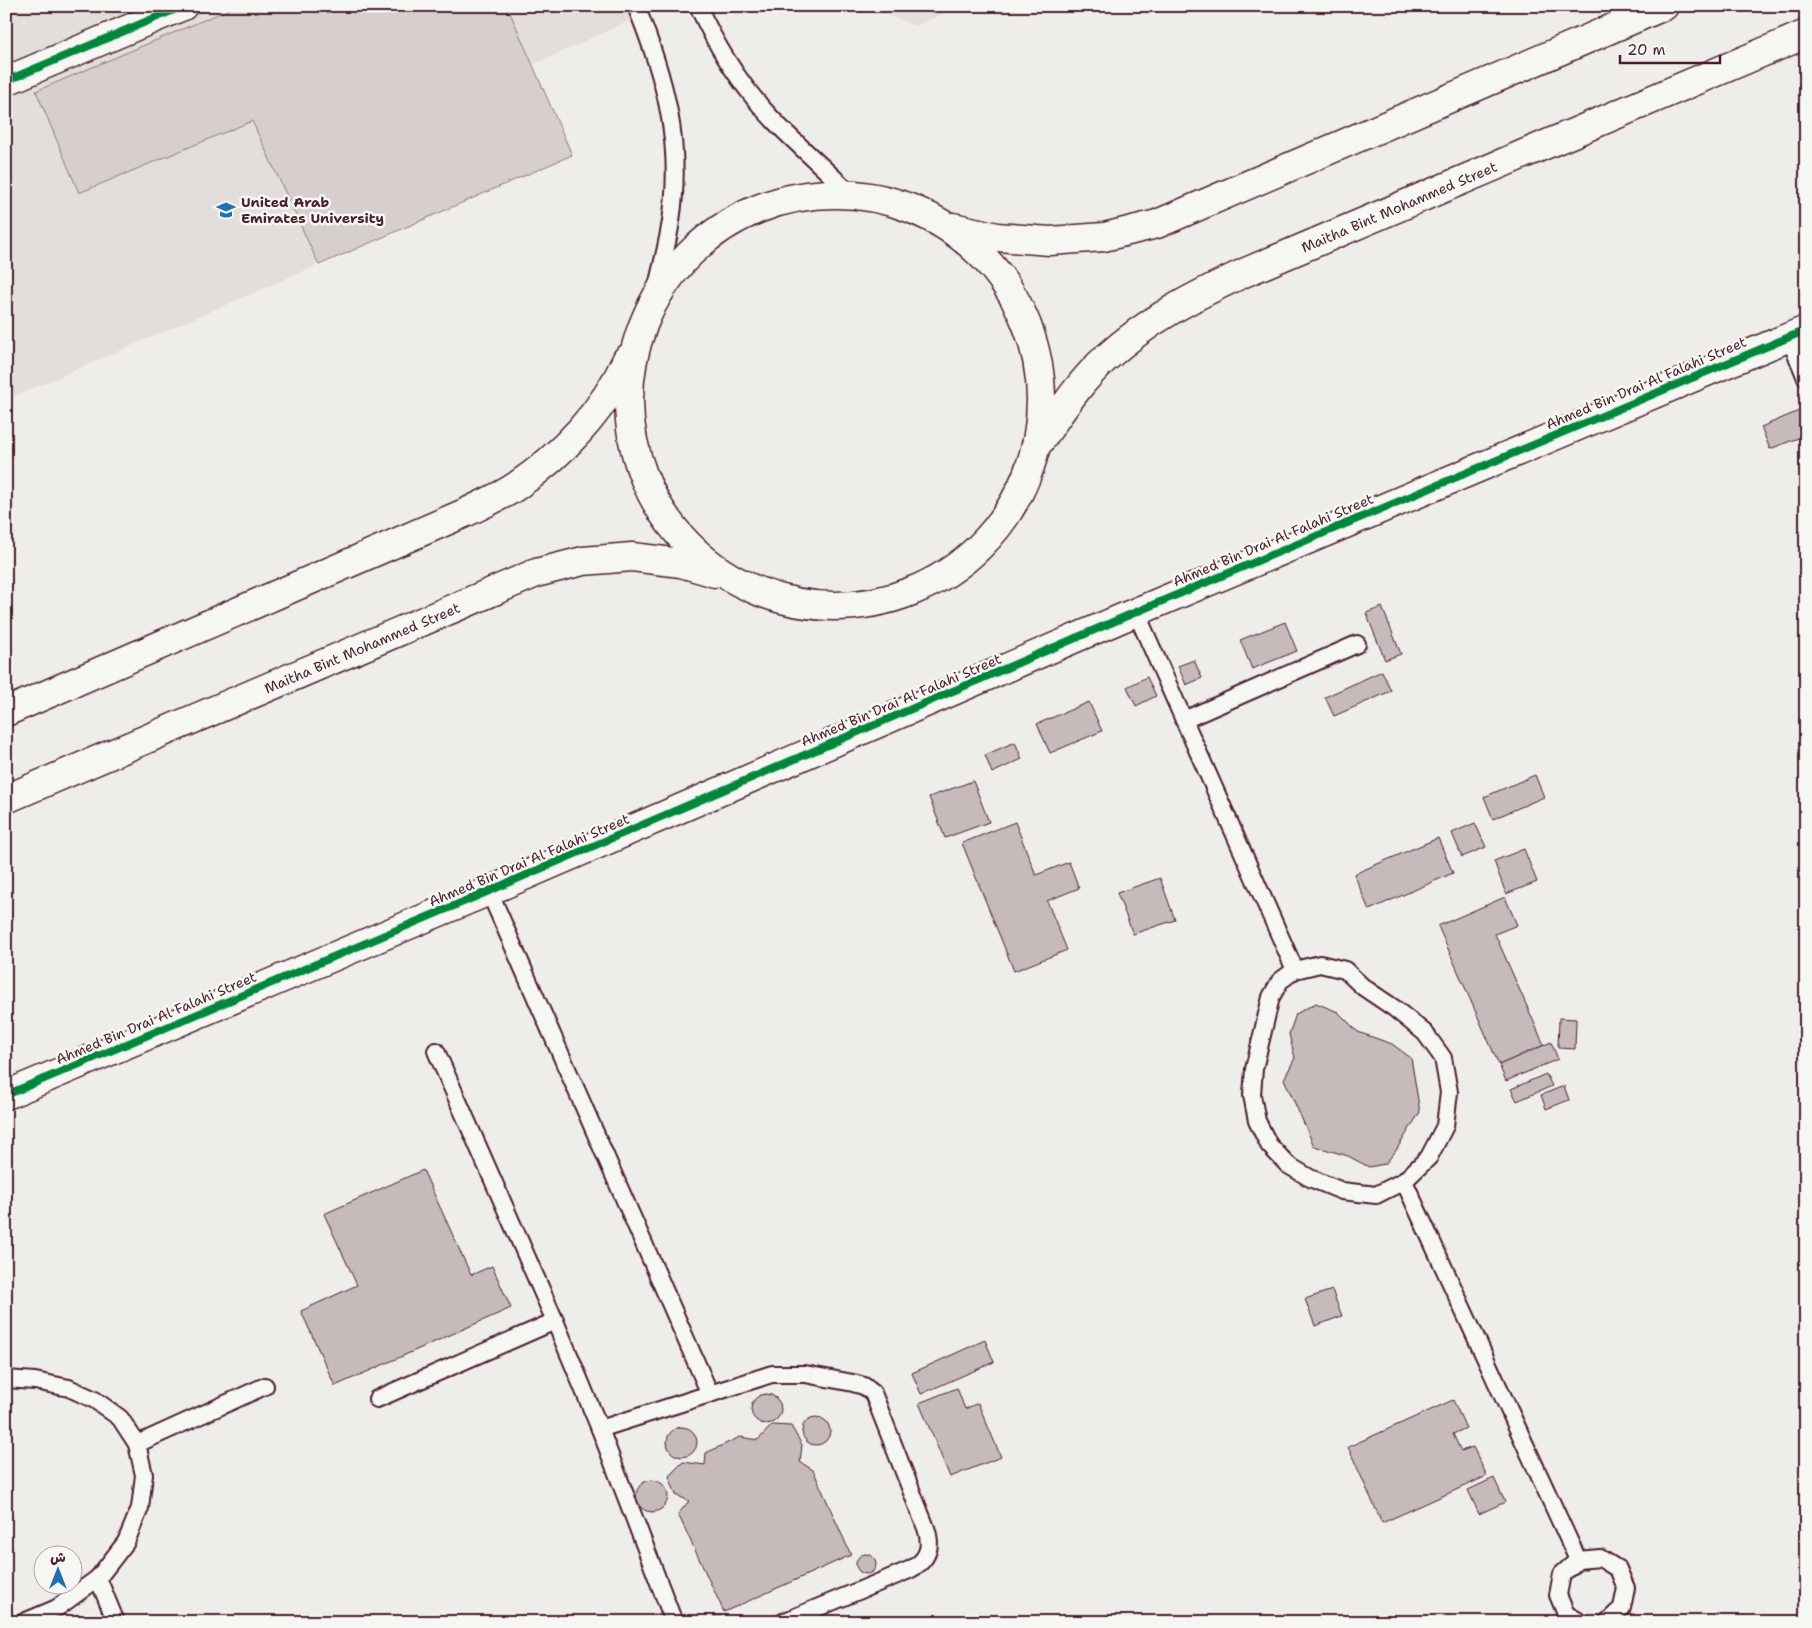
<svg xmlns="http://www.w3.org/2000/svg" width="1812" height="1628" viewBox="0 0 1812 1628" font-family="'Shantell Sans','Playpen Sans Arabic',sans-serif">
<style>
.built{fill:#e3dedc}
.green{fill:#d7cfce;stroke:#90777c}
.building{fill:#c6babb;stroke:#4a1f2b}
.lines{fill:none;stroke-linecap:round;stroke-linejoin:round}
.service-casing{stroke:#4a1f2b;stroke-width:20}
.minor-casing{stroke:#4a1f2b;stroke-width:31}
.secondary-casing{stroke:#4a1f2b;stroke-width:31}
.service{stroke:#f6f6f2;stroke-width:16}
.minor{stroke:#f6f6f2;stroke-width:28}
.secondary{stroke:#f6f6f2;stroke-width:28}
.cycleway-casing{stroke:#f6f6f2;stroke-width:11}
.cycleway{stroke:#00873e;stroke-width:8}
.labels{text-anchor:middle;stroke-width:5;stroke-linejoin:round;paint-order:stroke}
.poi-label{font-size:14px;font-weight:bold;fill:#4a1f2b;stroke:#f6f6f2;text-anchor:start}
.street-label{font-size:14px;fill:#4a1f2b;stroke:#f6f6f2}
</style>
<rect width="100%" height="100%" fill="#efedea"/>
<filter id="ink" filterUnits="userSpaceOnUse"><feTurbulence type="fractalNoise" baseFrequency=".02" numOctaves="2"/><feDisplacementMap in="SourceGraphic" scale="10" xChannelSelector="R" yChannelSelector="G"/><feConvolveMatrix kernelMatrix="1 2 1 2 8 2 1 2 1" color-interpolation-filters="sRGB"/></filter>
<g filter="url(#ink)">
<g class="built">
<path d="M 6,6 L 662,6 L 533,65 L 572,155 L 6,400 Z"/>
<path d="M 866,6 L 962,6 L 915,26 Z"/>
</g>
<path class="green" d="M 237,6 L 507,6 L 572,155 L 319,265 L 252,121 L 79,193 L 36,91 Z"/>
<g class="building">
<path d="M 1806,408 L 1806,435 L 1770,449 L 1761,427 Z"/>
<path d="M 1382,607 L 1401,654 L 1385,660 L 1366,613 Z"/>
<path d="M 1285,622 L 1297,651 L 1252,669 L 1240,640 Z"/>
<path d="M 1194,660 L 1202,678 L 1186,685 L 1178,666 Z"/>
<path d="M 1382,671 L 1391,691 L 1334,716 L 1325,697 Z"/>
<path d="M 1147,677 L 1156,696 L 1136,706 L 1127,687 Z"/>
<path d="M 1089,702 L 1102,731 L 1050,753 L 1037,724 Z"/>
<path d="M 1015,742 L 1022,759 L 992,773 L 985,755 Z"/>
<path d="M 1535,775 L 1544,797 L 1493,819 L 1484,797 Z"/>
<path d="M 973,781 L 989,822 L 945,838 L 929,797 Z"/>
<path d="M 1015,822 L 1036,875 L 1069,862 L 1079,888 L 1047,901 L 1067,950 L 1014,971 L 962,843 Z"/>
<path d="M 1475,823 L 1486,847 L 1462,857 L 1452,833 Z"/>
<path d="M 1438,838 L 1453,873 L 1369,910 L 1354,874 Z"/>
<path d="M 1524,849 L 1537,882 L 1506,894 L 1494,861 Z"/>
<path d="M 1160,878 L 1175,920 L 1133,934 L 1117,893 Z"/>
<path d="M 1505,897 L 1517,925 L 1495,934 L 1544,1045 L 1499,1065 L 1438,926 Z"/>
<path d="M 1316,1003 L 1338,1012 L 1358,1032 L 1392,1044 L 1411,1058 L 1420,1112 L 1395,1152 L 1385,1164 L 1369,1167 L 1348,1156 L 1314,1146 L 1284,1079 L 1295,1058 L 1289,1034 L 1296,1014 Z"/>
<path d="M 1559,1018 L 1576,1019 L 1575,1049 L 1558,1048 Z"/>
<path d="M 1551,1042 L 1558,1059 L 1506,1081 L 1499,1065 Z"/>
<path d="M 1546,1074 L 1552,1086 L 1517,1101 L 1511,1089 Z"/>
<path d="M 1564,1086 L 1569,1100 L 1546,1109 L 1541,1095 Z"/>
<path d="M 423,1170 L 471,1275 L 492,1266 L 511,1308 L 335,1386 L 301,1311 L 357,1285 L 324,1214 Z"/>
<path d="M 1332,1290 L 1342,1316 L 1315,1326 L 1305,1299 Z"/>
<path d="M 985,1340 L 994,1362 L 921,1394 L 912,1373 Z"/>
<path d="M 957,1388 L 965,1409 L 978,1403 L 1001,1457 L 950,1477 L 919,1403 Z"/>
<circle cx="766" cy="1409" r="15"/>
<path d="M 1453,1400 L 1466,1428 L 1453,1434 L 1461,1451 L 1473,1447 L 1487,1476 L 1382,1523 L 1348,1447 Z"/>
<circle cx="816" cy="1431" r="14"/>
<path d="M 772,1425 L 791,1426 L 802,1445 L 800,1462 L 813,1470 L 851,1555 L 724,1612 L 678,1514 L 689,1501 L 676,1495 L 669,1476 L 683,1462 L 705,1465 L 706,1453 L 740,1437 L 758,1440 Z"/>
<circle cx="682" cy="1442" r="15"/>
<path d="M 1494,1478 L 1505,1502 L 1479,1514 L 1468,1490 Z"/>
<circle cx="652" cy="1496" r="16"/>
<circle cx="866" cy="1564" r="10"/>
<path d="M 714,1616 L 720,1616 L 725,1622 L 709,1622 Z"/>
</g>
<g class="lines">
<g class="service-casing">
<g id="service">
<path d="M 636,6 C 665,77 683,144 671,221 C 667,247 660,273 654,299"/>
<path d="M 698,6 C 717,48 744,90 776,123 C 800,147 826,170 851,194"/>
<path d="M 1789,337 L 1806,378"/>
<path d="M 1136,612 L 1295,970"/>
<path d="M 1184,720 L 1357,644"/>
<path d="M 489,891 L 710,1394"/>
<path d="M 1320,964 L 1345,970 L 1363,987 L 1394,1008 L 1425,1033 L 1443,1058 L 1449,1092 L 1445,1126 L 1429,1157 L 1404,1181 L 1376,1195 L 1342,1191 L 1310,1178 L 1288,1165 L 1269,1145 L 1257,1121 L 1252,1095 L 1254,1069 L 1271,997 L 1280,981 L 1295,970 Z"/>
<path d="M 436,1051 L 555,1321 L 600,1429 L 674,1622"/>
<path d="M 1404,1181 L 1578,1560"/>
<path d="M 6,1379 L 35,1381 L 69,1388 L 95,1400 L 120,1418 L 137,1444 L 144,1475 L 140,1508 L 126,1542 L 98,1578 L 57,1608 L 24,1622"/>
<path d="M 377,1399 L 555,1321"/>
<path d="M 600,1429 L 772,1374 L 805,1374 L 853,1383 L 864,1386 L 873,1393 L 926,1528 C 933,1548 927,1561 909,1570 L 783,1622"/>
<path d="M 137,1444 L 265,1386"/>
<path d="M 98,1578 L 116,1622"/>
<path d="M 1580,1622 L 1566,1614 L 1558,1595 L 1562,1574 L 1578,1560 L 1600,1558 L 1618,1569 L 1626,1588 L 1622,1608 L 1607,1622"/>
</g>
</g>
<g class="minor-casing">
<g id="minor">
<path d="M 6,81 L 183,6"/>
<path d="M 6,1095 L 489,891 L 1136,612 L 1806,330"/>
</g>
</g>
<g class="secondary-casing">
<g id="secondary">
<circle cx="835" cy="400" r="206"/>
<path d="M 953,227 L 997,237 L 1050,241 L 1104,237 L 1157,224 L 1664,6"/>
<path d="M 1040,441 C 1060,413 1080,381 1106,358 C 1149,319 1194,296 1246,272 L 1806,34"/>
<path d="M 6,712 L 467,512 C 483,504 500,497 515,487 C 561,456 604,411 627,359"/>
<path d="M 6,799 L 536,573 L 583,561 L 632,557 L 681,563 L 715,573"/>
</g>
</g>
<use href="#service" class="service"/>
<use href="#minor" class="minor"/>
<use href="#secondary" class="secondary"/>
<g class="cycleway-casing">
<g id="cycleway">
<path d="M 6,81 L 183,6"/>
<path d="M 6,1095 L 489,891 L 1136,612 L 1806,330"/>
</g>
</g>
<use href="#cycleway" class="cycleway"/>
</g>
</g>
<defs>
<g id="university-bare" transform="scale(1.5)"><path d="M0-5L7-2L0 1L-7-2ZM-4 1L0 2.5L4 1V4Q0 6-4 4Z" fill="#1f6fb2" stroke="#f6f6f2" stroke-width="2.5" paint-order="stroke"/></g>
</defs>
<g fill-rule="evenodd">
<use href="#university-bare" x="226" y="210"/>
</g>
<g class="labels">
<g class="poi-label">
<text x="241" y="207">United Arab<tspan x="241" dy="16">Emirates University</tspan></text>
</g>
<g class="street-label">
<text transform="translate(1399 207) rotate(-23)" y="5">Maitha Bint Mohammed Street</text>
<text transform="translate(1646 383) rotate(-23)" y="5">Ahmed Bin Drai Al Falahi Street</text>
<text transform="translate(1273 540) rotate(-23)" y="5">Ahmed Bin Drai Al Falahi Street</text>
<text transform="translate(362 648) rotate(-23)" y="5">Maitha Bint Mohammed Street</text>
<text transform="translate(901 700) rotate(-23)" y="5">Ahmed Bin Drai Al Falahi Street</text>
<text transform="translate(529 860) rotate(-23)" y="5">Ahmed Bin Drai Al Falahi Street</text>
<text transform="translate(156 1018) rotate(-23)" y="5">Ahmed Bin Drai Al Falahi Street</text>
</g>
</g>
<rect width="1812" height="1628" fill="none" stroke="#f6f6f2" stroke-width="25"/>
<rect x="12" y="12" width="1787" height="1603" fill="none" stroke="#4a1f2b" stroke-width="2" filter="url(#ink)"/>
<g transform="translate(58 1570)"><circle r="24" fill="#f6f6f2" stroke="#b1a0a2"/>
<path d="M0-4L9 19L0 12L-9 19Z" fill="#1f6fb2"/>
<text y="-8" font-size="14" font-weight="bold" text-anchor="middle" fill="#4a1f2b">ش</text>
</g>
<path d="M1620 55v8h100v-8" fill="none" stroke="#4a1f2b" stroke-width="2.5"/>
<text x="1627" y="55" font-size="15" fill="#4a1f2b" stroke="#f6f6f2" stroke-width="4" paint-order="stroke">20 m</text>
</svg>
